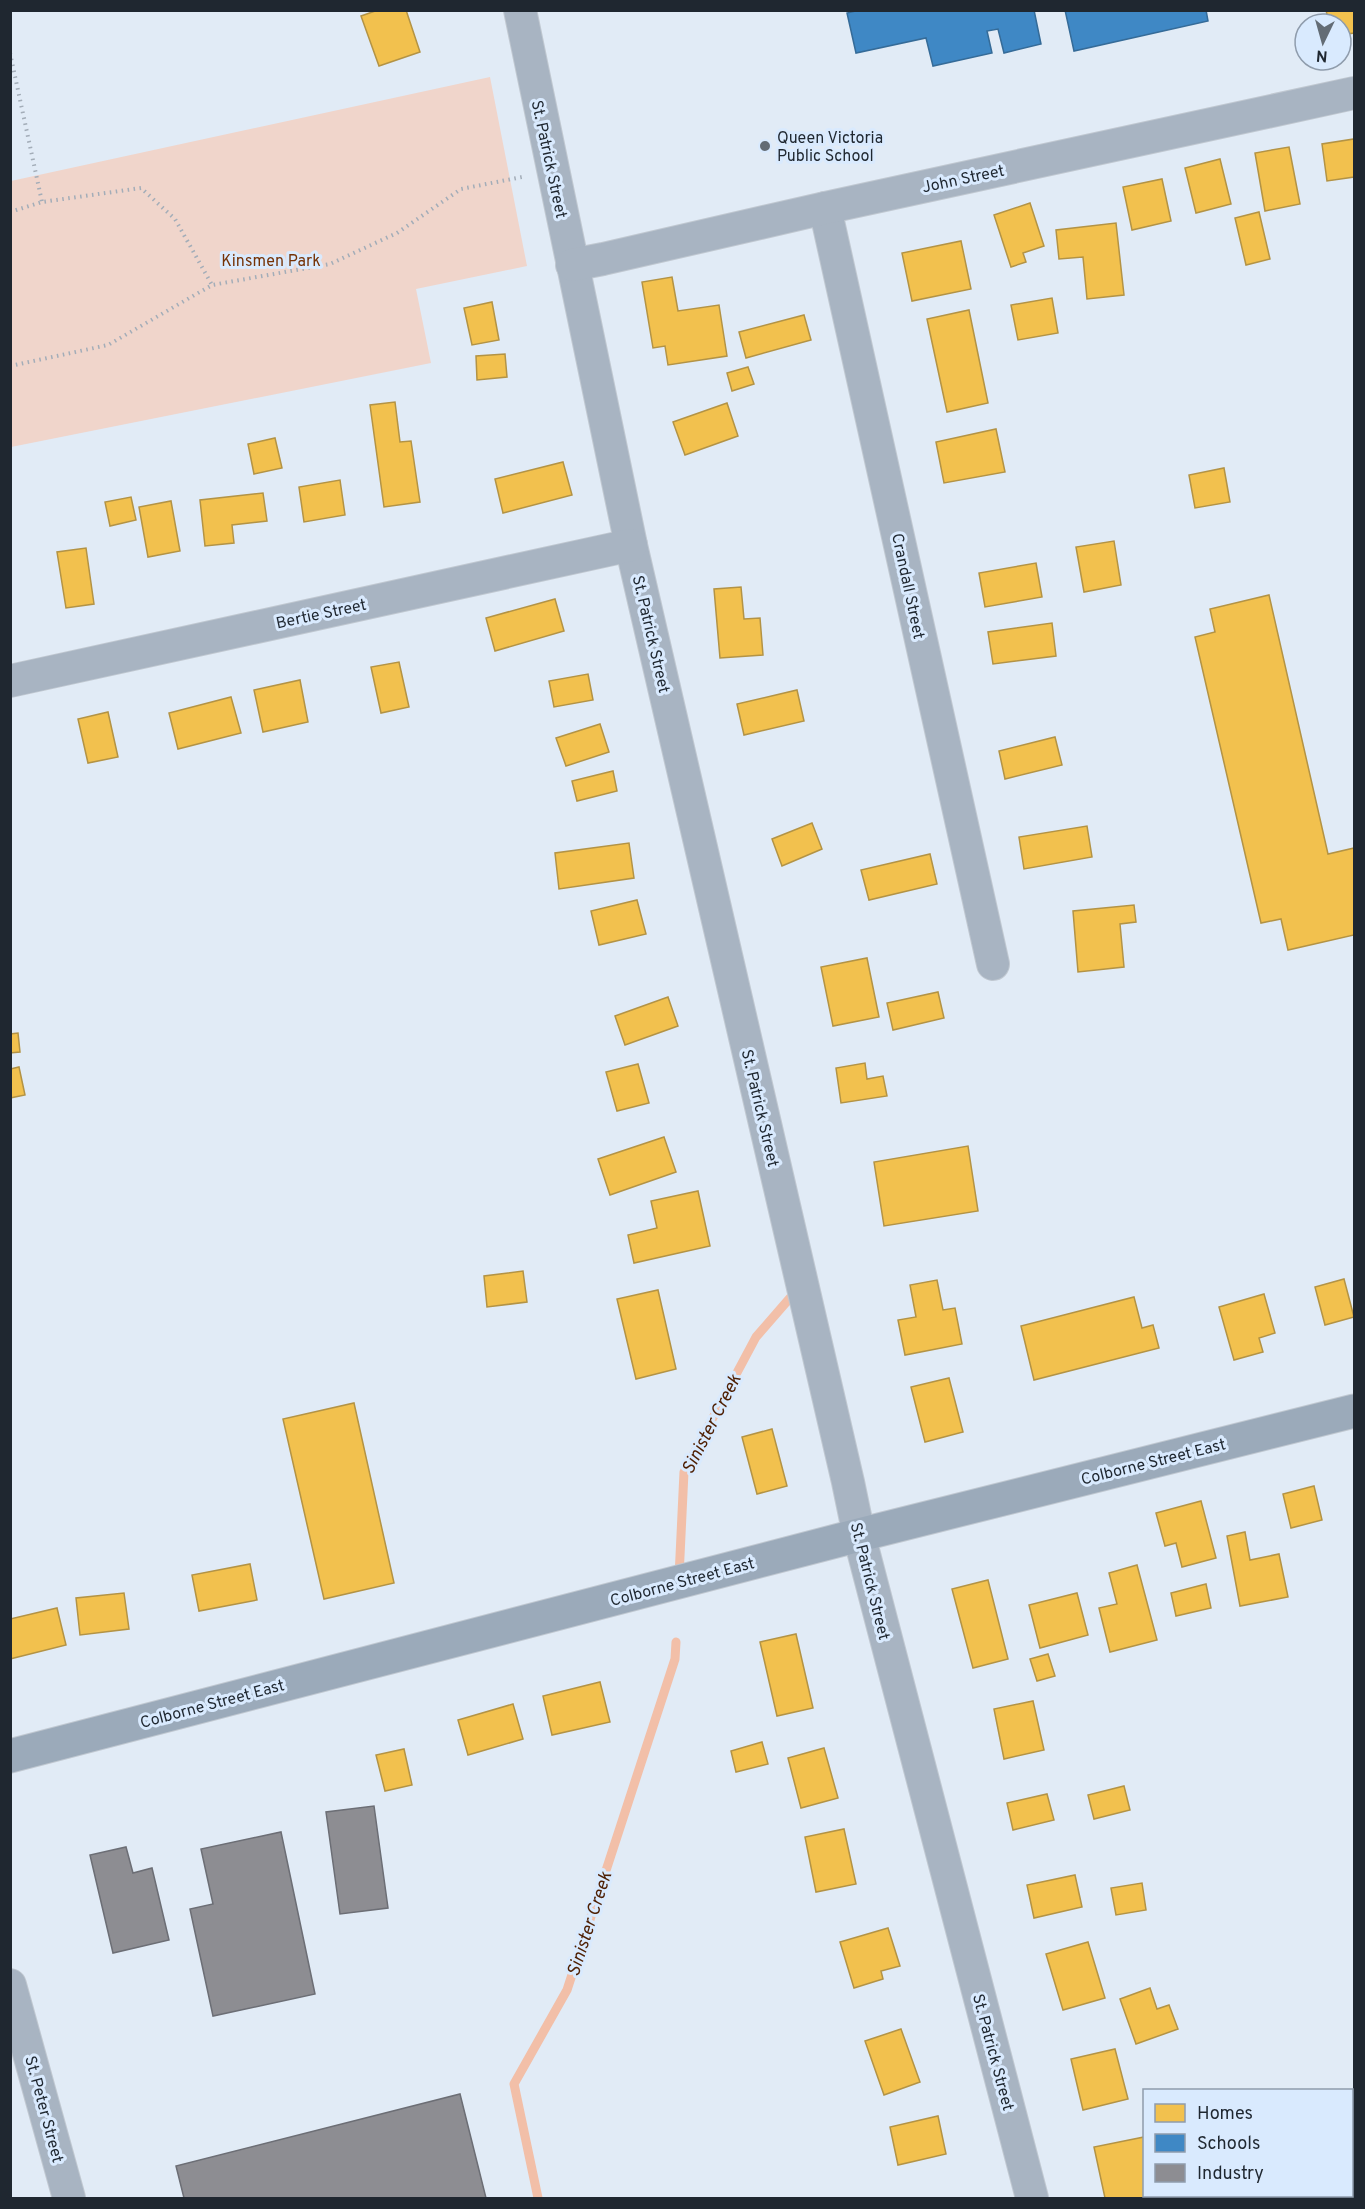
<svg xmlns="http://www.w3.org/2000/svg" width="1365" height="2209" viewBox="0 0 1365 2209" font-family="Overpass,sans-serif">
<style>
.green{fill:#f0d5cb}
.homes{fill:#f2c14e;stroke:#b39345;stroke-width:1.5}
.schools{fill:#3f88c5;stroke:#356b98;stroke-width:1.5}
.industry{fill:#8d8d92;stroke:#6c6e75;stroke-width:1.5}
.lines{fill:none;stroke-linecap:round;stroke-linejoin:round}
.stream{stroke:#f2bfa8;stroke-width:9}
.street-casing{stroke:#c0c8d1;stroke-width:34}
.secondary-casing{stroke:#c0c8d1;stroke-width:35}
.path{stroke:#a3adb8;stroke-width:4;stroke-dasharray:1.5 4.5;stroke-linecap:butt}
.street{stroke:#a8b4c2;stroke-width:32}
.secondary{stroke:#9baaba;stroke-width:33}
.poi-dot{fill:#636c75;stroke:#d9eafe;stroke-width:2}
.labels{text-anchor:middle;stroke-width:6;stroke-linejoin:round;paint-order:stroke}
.poi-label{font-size:16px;fill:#1f2730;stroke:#d9eafe;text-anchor:start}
.street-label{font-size:16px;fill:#1f2730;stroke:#d9eafe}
.park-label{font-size:16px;fill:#753206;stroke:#d9eafe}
.water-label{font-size:18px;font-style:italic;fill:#4e1f03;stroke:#d9eafe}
</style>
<rect width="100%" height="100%" fill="#e1ebf6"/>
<path class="green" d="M 490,77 L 527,266 L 416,289 L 431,363 L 11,447 L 11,181 Z"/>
<g class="homes">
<path d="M 378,10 L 406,10 L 420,52 L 379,66 L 361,16 Z"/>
<path d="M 1326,10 L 1354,10 L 1354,33 L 1341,35 L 1341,24 L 1329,24 Z"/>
<path d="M 1354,139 L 1354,177 L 1327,181 L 1322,144 Z"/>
<path d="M 1289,147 L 1300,204 L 1265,211 L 1255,153 Z"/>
<path d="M 1220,159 L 1231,204 L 1196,213 L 1185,168 Z"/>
<path d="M 1162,179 L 1171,221 L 1132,230 L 1123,187 Z"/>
<path d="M 1030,203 L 1044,246 L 1023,253 L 1026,262 L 1011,267 L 994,215 Z"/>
<path d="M 1259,212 L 1270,259 L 1246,265 L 1235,218 Z"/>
<path d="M 1116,223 L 1124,295 L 1087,299 L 1083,257 L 1059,259 L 1056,230 Z"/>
<path d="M 961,241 L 971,289 L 912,301 L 902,253 Z"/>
<path d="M 672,277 L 678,311 L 719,305 L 727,356 L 668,365 L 665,346 L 653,348 L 642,282 Z"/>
<path d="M 1052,298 L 1058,333 L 1018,340 L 1011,305 Z"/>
<path d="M 492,302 L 499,340 L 472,345 L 464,308 Z"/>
<path d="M 969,310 L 988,403 L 947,412 L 927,319 Z"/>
<path d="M 804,315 L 811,340 L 746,358 L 739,332 Z"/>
<path d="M 505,354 L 507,377 L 477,380 L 476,356 Z"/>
<path d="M 748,367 L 754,384 L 732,391 L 727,373 Z"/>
<path d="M 395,402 L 400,442 L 411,441 L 420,502 L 384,507 L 370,405 Z"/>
<path d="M 727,403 L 738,436 L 685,455 L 673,422 Z"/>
<path d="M 996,429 L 1005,472 L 944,483 L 936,442 Z"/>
<path d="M 275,438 L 282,468 L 254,474 L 248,444 Z"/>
<path d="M 563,462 L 572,495 L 503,513 L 495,479 Z"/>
<path d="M 1224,468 L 1230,502 L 1195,508 L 1189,475 Z"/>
<path d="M 340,480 L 345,515 L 304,522 L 299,487 Z"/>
<path d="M 263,493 L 267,521 L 232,525 L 234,543 L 205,546 L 200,500 Z"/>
<path d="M 131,497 L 136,520 L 110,526 L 105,502 Z"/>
<path d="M 171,501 L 180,551 L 148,557 L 139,507 Z"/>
<path d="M 1114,541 L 1121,585 L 1084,592 L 1076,547 Z"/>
<path d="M 86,548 L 94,604 L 66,608 L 57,552 Z"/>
<path d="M 1036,563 L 1042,597 L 985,607 L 979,573 Z"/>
<path d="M 741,587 L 744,619 L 760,618 L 763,655 L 720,658 L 714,589 Z"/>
<path d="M 1269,595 L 1328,854 L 1354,848 L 1354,935 L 1288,950 L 1281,919 L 1261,923 L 1195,637 L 1215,632 L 1210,609 Z"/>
<path d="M 555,599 L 564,631 L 495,651 L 486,618 Z"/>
<path d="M 1052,623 L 1056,656 L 993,664 L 988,632 Z"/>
<path d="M 399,662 L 409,707 L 381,713 L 371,667 Z"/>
<path d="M 588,674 L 593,700 L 554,707 L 549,681 Z"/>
<path d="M 300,680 L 308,722 L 263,732 L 254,690 Z"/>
<path d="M 797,690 L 804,721 L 744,735 L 737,704 Z"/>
<path d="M 231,697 L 241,733 L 178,749 L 169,713 Z"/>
<path d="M 108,712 L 118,757 L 88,763 L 78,719 Z"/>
<path d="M 600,724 L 609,752 L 566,766 L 556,738 Z"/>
<path d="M 1055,737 L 1062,765 L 1005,779 L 999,751 Z"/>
<path d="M 613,771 L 617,791 L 577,801 L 572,781 Z"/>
<path d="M 812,823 L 822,849 L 782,866 L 772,839 Z"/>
<path d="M 1087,826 L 1092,857 L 1024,869 L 1019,837 Z"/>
<path d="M 629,843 L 634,878 L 559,889 L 555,853 Z"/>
<path d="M 930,854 L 937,884 L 869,900 L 861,870 Z"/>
<path d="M 637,900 L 646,934 L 599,945 L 591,911 Z"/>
<path d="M 1134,905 L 1136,922 L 1120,924 L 1124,967 L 1078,972 L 1073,911 Z"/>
<path d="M 867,958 L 879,1017 L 833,1026 L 821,967 Z"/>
<path d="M 938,992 L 944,1018 L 893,1030 L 887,1003 Z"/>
<path d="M 668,997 L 678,1026 L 625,1045 L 615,1016 Z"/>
<path d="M 18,1033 L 20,1052 L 10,1053 L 10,1034 Z"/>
<path d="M 865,1063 L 867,1079 L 883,1076 L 887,1096 L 841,1103 L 836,1068 Z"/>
<path d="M 638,1064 L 649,1103 L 617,1111 L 606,1072 Z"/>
<path d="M 19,1067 L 25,1095 L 10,1098 L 10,1069 Z"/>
<path d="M 664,1137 L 676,1172 L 610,1195 L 598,1159 Z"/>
<path d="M 968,1146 L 978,1211 L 884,1226 L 874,1162 Z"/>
<path d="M 698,1191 L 710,1246 L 634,1263 L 628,1235 L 657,1228 L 651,1201 Z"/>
<path d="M 523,1271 L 527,1302 L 487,1307 L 484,1276 Z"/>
<path d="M 1344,1279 L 1354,1317 L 1325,1325 L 1315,1287 Z"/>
<path d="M 937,1280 L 943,1310 L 955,1308 L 962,1344 L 905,1355 L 898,1320 L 916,1317 L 910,1285 Z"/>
<path d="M 658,1290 L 676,1369 L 636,1379 L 617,1299 Z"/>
<path d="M 1264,1294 L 1275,1333 L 1259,1338 L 1263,1352 L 1234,1360 L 1219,1307 Z"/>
<path d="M 1134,1297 L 1142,1328 L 1153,1325 L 1159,1348 L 1034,1380 L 1021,1326 Z"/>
<path d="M 949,1378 L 963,1432 L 925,1442 L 911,1387 Z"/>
<path d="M 354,1403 L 394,1583 L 324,1599 L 283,1419 Z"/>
<path d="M 772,1429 L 787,1486 L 757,1494 L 742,1437 Z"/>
<path d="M 1314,1486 L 1322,1520 L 1291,1528 L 1283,1494 Z"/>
<path d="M 1201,1501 L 1216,1558 L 1182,1567 L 1176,1543 L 1165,1546 L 1156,1513 Z"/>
<path d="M 1245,1532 L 1250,1560 L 1279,1554 L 1288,1597 L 1240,1606 L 1227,1536 Z"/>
<path d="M 250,1564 L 257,1600 L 199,1611 L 192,1575 Z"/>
<path d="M 1137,1565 L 1157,1640 L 1110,1652 L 1099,1608 L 1117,1604 L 1109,1573 Z"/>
<path d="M 988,1580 L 1008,1659 L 973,1668 L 952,1589 Z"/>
<path d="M 1206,1584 L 1211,1608 L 1176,1616 L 1171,1593 Z"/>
<path d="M 124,1593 L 129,1629 L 80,1635 L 76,1598 Z"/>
<path d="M 1077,1593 L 1088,1635 L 1040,1648 L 1029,1605 Z"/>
<path d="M 57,1608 L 66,1645 L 10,1659 L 10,1619 Z"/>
<path d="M 796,1634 L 813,1708 L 777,1716 L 760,1642 Z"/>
<path d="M 1048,1654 L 1055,1676 L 1037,1681 L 1030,1659 Z"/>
<path d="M 600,1682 L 610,1722 L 552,1735 L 543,1696 Z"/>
<path d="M 1033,1701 L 1044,1750 L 1004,1759 L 994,1709 Z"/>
<path d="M 513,1704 L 523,1739 L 468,1755 L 458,1720 Z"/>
<path d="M 762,1742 L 768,1764 L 736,1772 L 731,1751 Z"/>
<path d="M 824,1748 L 838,1798 L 801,1808 L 788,1758 Z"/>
<path d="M 404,1749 L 412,1785 L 385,1791 L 376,1755 Z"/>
<path d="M 1124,1786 L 1130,1810 L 1094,1819 L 1088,1795 Z"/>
<path d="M 1047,1794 L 1054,1820 L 1013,1830 L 1007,1803 Z"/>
<path d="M 844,1829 L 856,1884 L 816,1892 L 805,1837 Z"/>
<path d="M 1075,1875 L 1082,1907 L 1034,1918 L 1027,1885 Z"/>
<path d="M 1142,1883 L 1146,1910 L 1116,1915 L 1111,1888 Z"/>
<path d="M 888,1928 L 900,1966 L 881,1971 L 883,1979 L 854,1988 L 840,1942 Z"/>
<path d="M 1088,1942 L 1105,1998 L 1063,2010 L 1046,1954 Z"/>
<path d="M 1150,1988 L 1157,2009 L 1169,2005 L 1178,2029 L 1136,2044 L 1120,1999 Z"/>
<path d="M 901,2029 L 920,2082 L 884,2095 L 865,2041 Z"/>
<path d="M 1115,2049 L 1128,2099 L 1083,2110 L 1071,2059 Z"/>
<path d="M 938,2116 L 946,2154 L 898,2165 L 890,2127 Z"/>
<path d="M 1144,2137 L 1144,2196 L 1217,2196 L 1218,2198 L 1105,2198 L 1094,2147 Z"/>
</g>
<g class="schools">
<path d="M 860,10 L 1034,10 L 1041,44 L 1004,53 L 998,29 L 987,31 L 992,53 L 933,66 L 926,38 L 856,53 L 847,13 Z"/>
<path d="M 1065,10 L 1206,10 L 1208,21 L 1074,51 Z"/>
</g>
<g class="industry">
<path d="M 374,1806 L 388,1908 L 340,1914 L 326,1812 Z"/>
<path d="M 281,1832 L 315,1994 L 213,2016 L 190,1909 L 213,1904 L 201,1849 Z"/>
<path d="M 126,1847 L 133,1873 L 152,1868 L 169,1940 L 113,1953 L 90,1855 Z"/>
<path d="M 460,2094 L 486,2198 L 184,2198 L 176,2166 Z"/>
</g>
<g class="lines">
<g class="stream">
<path d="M 679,1577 L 684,1472 L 756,1337 L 796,1291"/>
<path d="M 538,2198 L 514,2084 L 567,1990 L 675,1659 L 676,1642"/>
</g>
<g class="street-casing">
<g id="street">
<path d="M 520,10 L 631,545 L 848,1482 L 859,1535 L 1032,2198"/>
<path d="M 825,208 L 993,964"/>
<path d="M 572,265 L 603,259 L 825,208 L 1354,93"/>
<path d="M 10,681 L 631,545"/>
<path d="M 10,1985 L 69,2198"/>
</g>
</g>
<g class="secondary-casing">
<path id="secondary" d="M 10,1756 L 859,1535 L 1354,1411"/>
</g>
<g class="path">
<path d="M 10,53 L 42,202"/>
<path d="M 10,212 L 42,202 L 141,188 L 175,219 L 212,285"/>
<path d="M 10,366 L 108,345 L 212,285 L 330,264 L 397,233 L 461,189 L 522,177"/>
</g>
<use href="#street" class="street"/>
<use href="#secondary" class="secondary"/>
</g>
<circle class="poi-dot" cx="765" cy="146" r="6"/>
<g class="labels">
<g class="poi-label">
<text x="777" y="143">Queen Victoria<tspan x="777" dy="18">Public School</tspan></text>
</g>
<g class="street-label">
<text transform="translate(550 159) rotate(78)" y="6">St. Patrick Street</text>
<text transform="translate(963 178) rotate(-12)" y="6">John Street</text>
<text transform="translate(909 586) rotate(78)" y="6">Crandall Street</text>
<text transform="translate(321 613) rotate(-12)" y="6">Bertie Street</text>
<text transform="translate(652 634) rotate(77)" y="6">St. Patrick Street</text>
<text transform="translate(761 1108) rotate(77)" y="6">St. Patrick Street</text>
<text transform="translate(1153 1461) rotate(-14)" y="6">Colborne Street East</text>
<text transform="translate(682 1581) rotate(-15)" y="6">Colborne Street East</text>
<text transform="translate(871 1581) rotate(76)" y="6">St. Patrick Street</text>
<text transform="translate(212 1703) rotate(-15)" y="6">Colborne Street East</text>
<text transform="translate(994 2052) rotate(75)" y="6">St. Patrick Street</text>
<text transform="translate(45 2109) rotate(75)" y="6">St. Peter Street</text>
</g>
<g class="park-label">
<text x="271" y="266">Kinsmen Park</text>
</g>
<g class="water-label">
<text transform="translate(711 1424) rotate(-63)" y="6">Sinister Creek</text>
<text transform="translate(589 1924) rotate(-72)" y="6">Sinister Creek</text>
</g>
</g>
<rect width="1365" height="2209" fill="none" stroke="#1f2730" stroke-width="24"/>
<rect x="1143" y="2089" width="210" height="108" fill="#d9eafe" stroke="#8f9cac" stroke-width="1.5"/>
<rect x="1155" y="2104" width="30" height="18" fill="#f2c14e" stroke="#8f9cac" stroke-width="1.5"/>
<text x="1197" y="2119" font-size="18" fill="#1f2730">Homes</text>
<rect x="1155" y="2134" width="30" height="18" fill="#3f88c5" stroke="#8f9cac" stroke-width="1.5"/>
<text x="1197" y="2149" font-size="18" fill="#1f2730">Schools</text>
<rect x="1155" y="2164" width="30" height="18" fill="#8d8d92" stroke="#8f9cac" stroke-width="1.5"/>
<text x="1197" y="2179" font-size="18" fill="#1f2730">Industry</text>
<g transform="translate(1323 42) rotate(185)"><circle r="28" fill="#d9eafe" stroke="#8f9cac" stroke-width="1.5"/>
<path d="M0-4.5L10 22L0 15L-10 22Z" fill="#636c75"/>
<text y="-9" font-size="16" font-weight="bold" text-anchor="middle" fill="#1f2730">N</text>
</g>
</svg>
